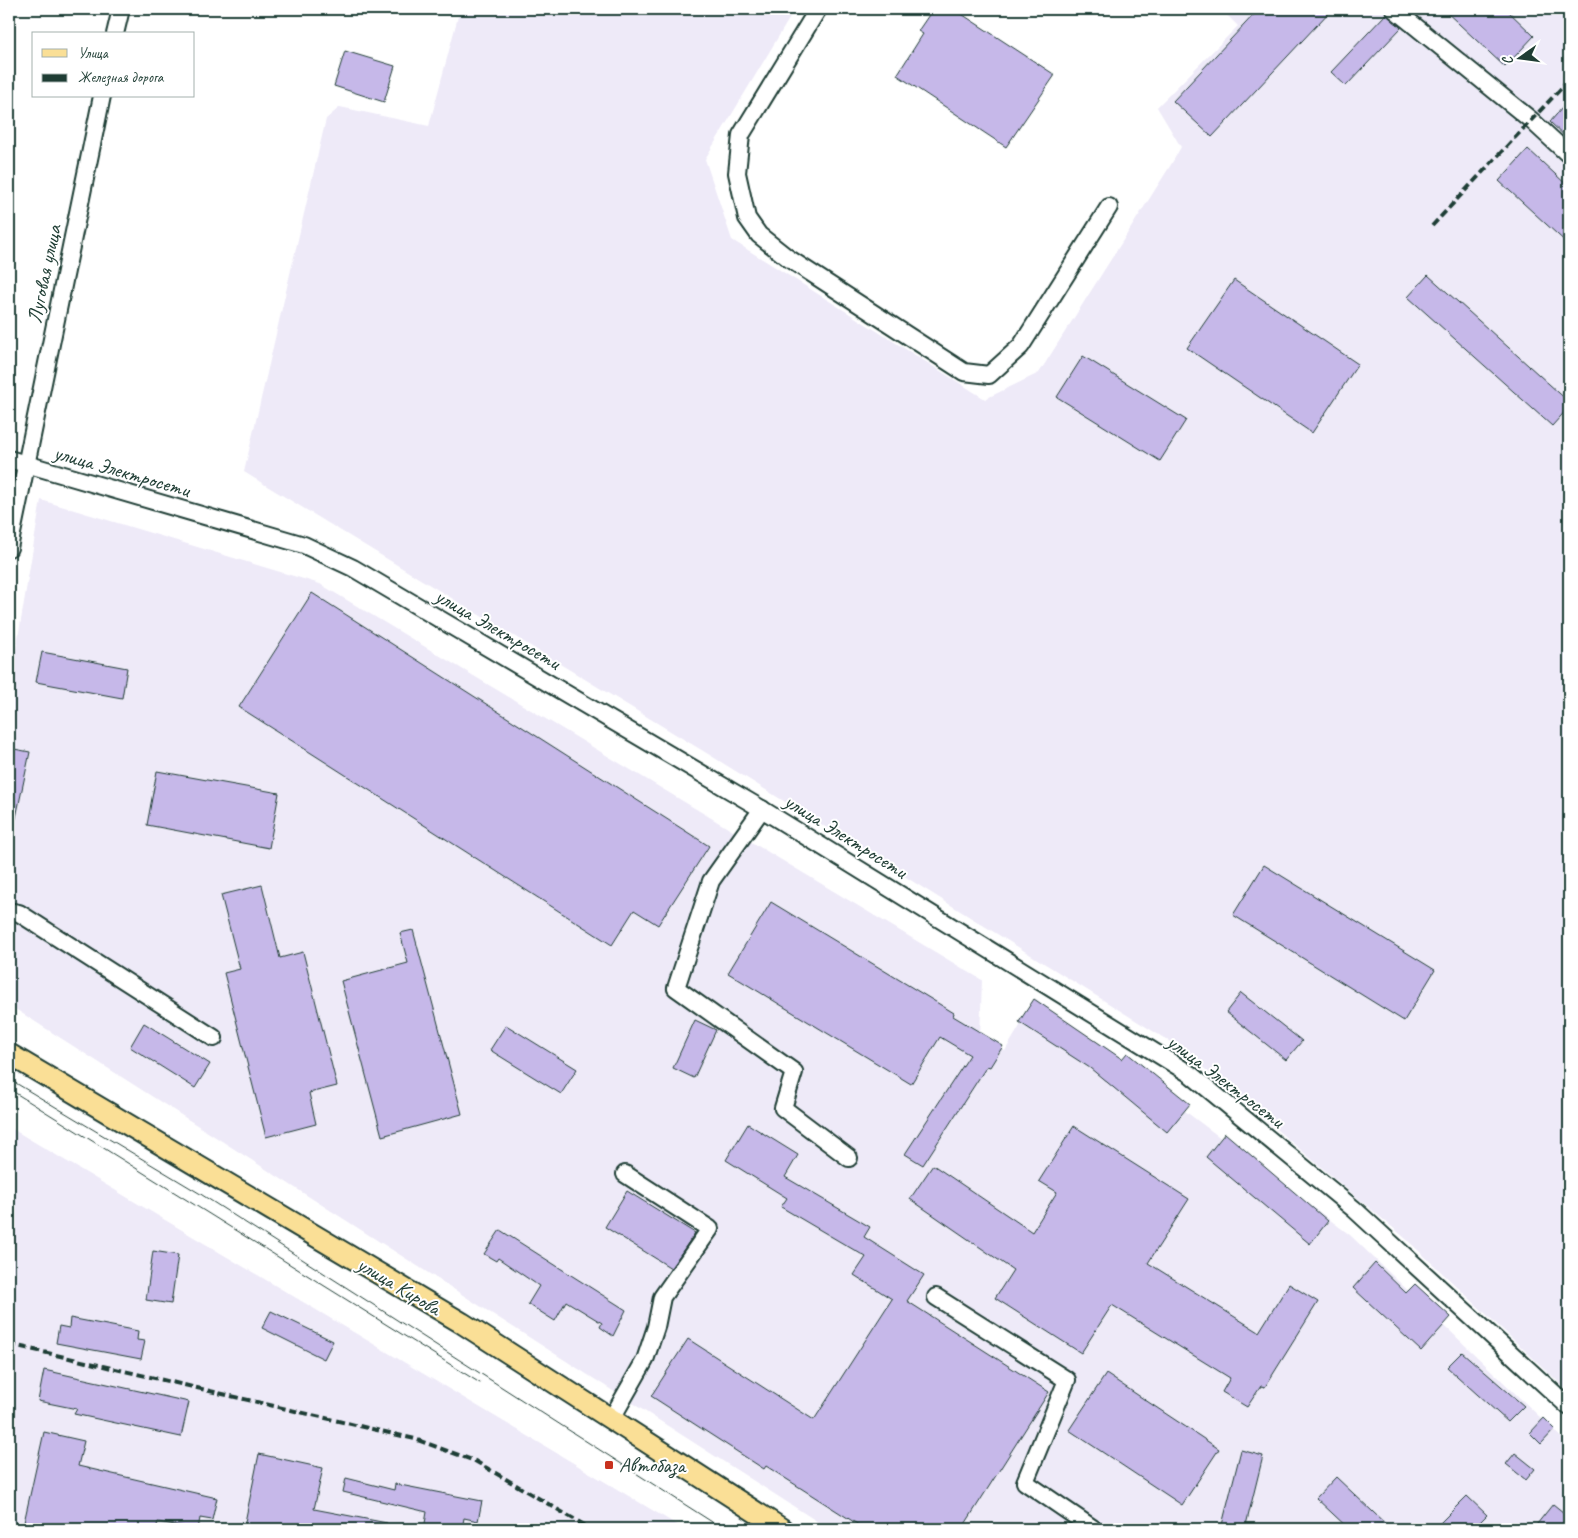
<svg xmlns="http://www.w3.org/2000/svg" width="1578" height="1538" viewBox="0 0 1578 1538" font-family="Caveat,sans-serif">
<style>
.built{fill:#eeeaf8}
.building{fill:#c6b8e9;stroke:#1f3d34}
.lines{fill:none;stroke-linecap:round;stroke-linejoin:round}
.minor-casing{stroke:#1f3d34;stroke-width:20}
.major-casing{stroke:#1f3d34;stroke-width:24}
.minor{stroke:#fff;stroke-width:16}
.major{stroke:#fadf96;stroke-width:20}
.tram{stroke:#1f3d34;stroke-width:1}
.rail{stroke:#1f3d34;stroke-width:4;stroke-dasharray:8 4;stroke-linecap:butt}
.poi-dot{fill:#c8321e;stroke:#fff;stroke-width:2}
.labels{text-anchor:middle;stroke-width:4;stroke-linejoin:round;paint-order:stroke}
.street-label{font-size:21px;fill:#1f3d34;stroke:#fff}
.poi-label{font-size:21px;fill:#1f3d34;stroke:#fff;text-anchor:start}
</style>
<rect width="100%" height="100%" fill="#fff"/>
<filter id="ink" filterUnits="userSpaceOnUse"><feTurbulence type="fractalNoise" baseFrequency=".02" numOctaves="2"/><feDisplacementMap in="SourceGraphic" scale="10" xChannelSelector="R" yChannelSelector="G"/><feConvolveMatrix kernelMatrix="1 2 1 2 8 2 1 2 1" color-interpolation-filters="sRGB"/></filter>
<g filter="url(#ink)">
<g class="built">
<path d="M 460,9 L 795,9 L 705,159 L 732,240 L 985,399 L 1039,373 L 1172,163 L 1181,147 L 1157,107 L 1238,26 L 1225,13 L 1229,9 L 1569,9 L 1569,1392 L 1405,1238 L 1180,1048 L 713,757 L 244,472 L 326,119 L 340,107 L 429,126 Z"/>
<path d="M 41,500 L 320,584 L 982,980 L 980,1039 L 1005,1051 L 1036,999 L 1350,1235 L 1569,1445 L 1569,1529 L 829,1529 L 9,1005 L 9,692 Z"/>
<path d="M 9,1127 L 684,1529 L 9,1529 Z"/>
</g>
<g class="building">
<path d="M 933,9 L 954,9 L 1055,75 L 1006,147 L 897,75 L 923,34 L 918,31 Z"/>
<path d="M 1259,9 L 1332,9 L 1212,137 L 1173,101 Z"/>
<path d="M 1443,9 L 1506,9 L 1534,36 L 1505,67 Z"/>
<path d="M 1386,14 L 1401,28 L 1346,86 L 1331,72 Z"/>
<path d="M 345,51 L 395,66 L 384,102 L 334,86 Z"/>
<path d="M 1569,100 L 1569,140 L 1550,122 Z"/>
<path d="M 1528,149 L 1569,187 L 1569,245 L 1499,181 Z"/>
<path d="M 1428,275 L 1569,402 L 1569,407 L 1552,426 L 1408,297 Z"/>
<path d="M 1234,280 L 1358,364 L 1312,433 L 1187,348 Z"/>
<path d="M 1083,356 L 1186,420 L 1160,461 L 1057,397 Z"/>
<path d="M 312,593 L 709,846 L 658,925 L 634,910 L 612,945 L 239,707 Z"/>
<path d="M 42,652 L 127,668 L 122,698 L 36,682 Z"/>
<path d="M 9,748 L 30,752 L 14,827 L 9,826 Z"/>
<path d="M 157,771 L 279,793 L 269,848 L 147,825 Z"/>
<path d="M 1264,865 L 1435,970 L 1404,1021 L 1233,915 Z"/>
<path d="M 262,885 L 280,958 L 303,952 L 337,1086 L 309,1093 L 316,1124 L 266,1137 L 224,973 L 240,969 L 221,895 Z"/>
<path d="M 771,902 L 954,1013 L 953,1016 L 1003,1046 L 990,1067 L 987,1066 L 923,1165 L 905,1154 L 970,1055 L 940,1037 L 911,1084 L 728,973 Z"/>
<path d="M 413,930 L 462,1114 L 382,1136 L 341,981 L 408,963 L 400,933 Z"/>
<path d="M 1241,993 L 1302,1041 L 1286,1060 L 1226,1012 Z"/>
<path d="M 1034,999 L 1122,1059 L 1127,1053 L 1190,1104 L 1167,1132 L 1090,1068 L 1019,1022 Z"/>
<path d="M 695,1020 L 716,1030 L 694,1078 L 673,1068 Z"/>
<path d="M 144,1023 L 210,1064 L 195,1088 L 130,1047 Z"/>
<path d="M 506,1025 L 577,1069 L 561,1094 L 490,1050 Z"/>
<path d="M 748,1124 L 798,1155 L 785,1177 L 870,1227 L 864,1237 L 924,1275 L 907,1301 L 1049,1392 L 962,1529 L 865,1529 L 766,1466 L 764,1469 L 651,1396 L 688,1339 L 814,1420 L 892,1299 L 854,1275 L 866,1257 L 781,1207 L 787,1198 L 726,1160 Z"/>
<path d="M 1074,1126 L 1189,1199 L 1148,1263 L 1259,1332 L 1289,1284 L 1318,1302 L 1265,1387 L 1261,1386 L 1247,1407 L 1222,1392 L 1230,1378 L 1112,1305 L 1081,1353 L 995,1298 L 1013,1270 L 910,1199 L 933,1165 L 1032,1232 L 1057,1192 L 1039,1181 Z"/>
<path d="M 1225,1133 L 1328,1221 L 1310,1244 L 1206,1157 Z"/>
<path d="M 627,1191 L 695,1233 L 671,1268 L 605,1227 Z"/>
<path d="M 500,1230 L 626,1310 L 613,1336 L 600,1327 L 602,1323 L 566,1301 L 555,1321 L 528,1304 L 539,1286 L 498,1258 L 496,1261 L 484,1254 Z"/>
<path d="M 153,1251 L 178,1255 L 171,1304 L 146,1300 Z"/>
<path d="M 1375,1263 L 1406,1293 L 1415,1284 L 1451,1317 L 1421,1351 L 1353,1288 Z"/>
<path d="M 271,1311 L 333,1341 L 324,1359 L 262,1328 Z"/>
<path d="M 70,1318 L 138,1331 L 137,1340 L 145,1341 L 141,1359 L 56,1343 L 59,1326 L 69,1328 Z"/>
<path d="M 1462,1352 L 1524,1406 L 1508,1422 L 1447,1367 Z"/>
<path d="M 44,1370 L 189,1402 L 181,1437 L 74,1414 L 77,1409 L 38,1401 Z"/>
<path d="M 1106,1374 L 1219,1449 L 1182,1505 L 1069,1430 Z"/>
<path d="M 1544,1418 L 1555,1429 L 1541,1444 L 1530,1433 Z"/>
<path d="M 44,1432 L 84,1441 L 78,1466 L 217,1498 L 212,1520 L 200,1518 L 198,1529 L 158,1522 L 156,1529 L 35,1529 L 23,1527 Z"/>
<path d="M 1241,1450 L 1263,1456 L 1245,1529 L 1221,1529 Z"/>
<path d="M 1515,1453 L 1535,1469 L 1526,1480 L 1506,1464 Z"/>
<path d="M 259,1454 L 323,1468 L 314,1509 L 387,1523 L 387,1529 L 254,1529 L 244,1527 Z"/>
<path d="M 1336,1477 L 1391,1529 L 1349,1529 L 1316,1498 Z"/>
<path d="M 346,1478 L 394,1490 L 395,1484 L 482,1501 L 478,1521 L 464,1518 L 462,1529 L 424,1529 L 427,1512 L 343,1492 Z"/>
<path d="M 1467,1496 L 1487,1515 L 1473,1529 L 1434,1529 Z"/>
<path d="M 1553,1504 L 1569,1517 L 1569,1529 L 1533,1529 Z"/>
</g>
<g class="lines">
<g class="minor-casing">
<g id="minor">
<path d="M 818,9 L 741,135 L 737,173 L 747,218 L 759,235 L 788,258 L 964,372 L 989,375 L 1021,346 L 1109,207"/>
<path d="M 1394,9 L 1531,120 L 1569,155"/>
<path d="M 115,34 L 121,9"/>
<path d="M 9,459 L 304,545 L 353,568 L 755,805 L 1190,1074 L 1354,1209 L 1569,1407"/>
<path d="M 9,548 L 102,96"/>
<path d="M 762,809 L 711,881 L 676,988 L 794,1072 L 783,1108 L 849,1158"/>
<path d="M 9,911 L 19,913 L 214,1038"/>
<path d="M 936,1297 L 1067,1380 L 1025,1482 L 1094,1529"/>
<path d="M 612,1418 L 645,1360 L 656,1327 L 662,1297 L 710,1229 L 625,1174"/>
</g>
</g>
<g class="major-casing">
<path id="major" d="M 9,1054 L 462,1323 L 782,1529"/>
</g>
<use href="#minor" class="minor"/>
<use href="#major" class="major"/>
<g class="tram">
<path d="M 9,1079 L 199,1193 L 723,1529"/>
<path d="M 9,1089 L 480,1383"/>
</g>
<g class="rail">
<path d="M 1432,226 L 1569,80"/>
<path d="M 9,1344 L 415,1439 L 475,1461 L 591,1529"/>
</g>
</g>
</g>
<rect class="poi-dot" x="604" y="1460" width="10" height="10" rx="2.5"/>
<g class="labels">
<g class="street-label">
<text transform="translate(44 274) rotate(-78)" y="7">Луговая улица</text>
<text transform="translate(122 471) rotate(16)" y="7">улица Электросети</text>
<text transform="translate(498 629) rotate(30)" y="7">улица Электросети</text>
<text transform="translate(846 836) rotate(32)" y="7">улица Электросети</text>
<text transform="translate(1226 1081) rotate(37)" y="7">улица Электросети</text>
<text transform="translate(399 1286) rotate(31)" y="7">улица Кирова</text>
</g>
<g class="poi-label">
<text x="619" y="1472">Автобаза</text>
</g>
</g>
<rect width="1578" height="1538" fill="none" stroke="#fff" stroke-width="30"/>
<rect x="15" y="15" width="1548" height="1508" fill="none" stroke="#1f3d34" stroke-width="2" filter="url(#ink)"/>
<rect x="32" y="32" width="162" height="65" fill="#ffffff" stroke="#a5b1ae"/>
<rect x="42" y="49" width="25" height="8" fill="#fadf96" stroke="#a5b1ae"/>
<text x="78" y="58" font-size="15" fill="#1f3d34">Улица</text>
<rect x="42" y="74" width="25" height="8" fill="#1f3d34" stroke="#a5b1ae"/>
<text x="78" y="82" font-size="15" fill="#1f3d34">Железная дорога</text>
<g transform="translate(1520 58) rotate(256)" stroke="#ffffff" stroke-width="4" paint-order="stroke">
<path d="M0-4L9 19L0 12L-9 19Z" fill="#1f3d34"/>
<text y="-8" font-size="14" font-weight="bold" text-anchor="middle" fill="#1f3d34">С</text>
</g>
</svg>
